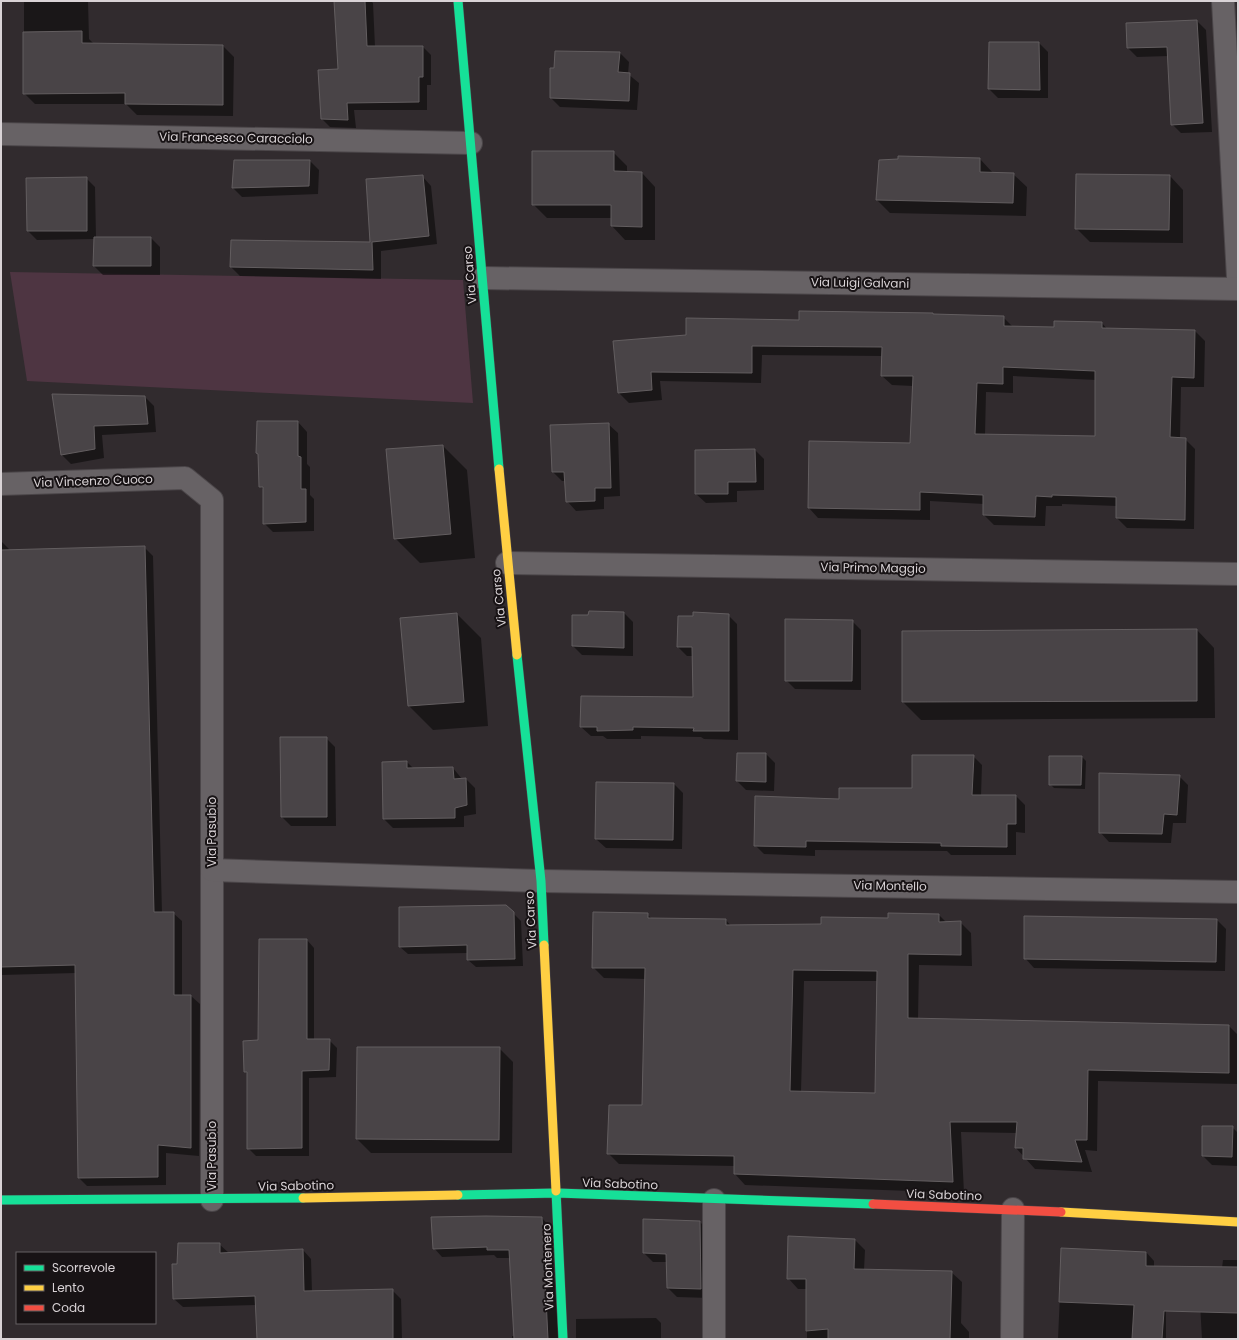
<svg xmlns="http://www.w3.org/2000/svg" width="1239" height="1340" viewBox="0 0 1239 1340" font-family="Poppins,sans-serif">
<style>
.green{fill:#4e3542}
.shadow{fill:#0007;fill-rule:evenodd}
.building{fill:#494447;stroke:#635e60;fill-rule:evenodd}
.lines{fill:none;stroke-linecap:round;stroke-linejoin:round}
.street-casing{stroke:#4b4649;stroke-width:24}
.fast-casing{stroke:#4b4649;stroke-width:10}
.slow-casing{stroke:#4b4649;stroke-width:10}
.jam-casing{stroke:#4b4649;stroke-width:10}
.street{stroke:#676265;stroke-width:22}
.fast{stroke:#16e098;stroke-width:9}
.slow{stroke:#ffcf43;stroke-width:9}
.jam{stroke:#f24e42;stroke-width:9}
.labels{text-anchor:middle;stroke-width:4;stroke-linejoin:round;paint-order:stroke}
.street-label{font-size:12px;fill:#d9d3d6;stroke:#181315}
</style>
<rect width="100%" height="100%" fill="#312b2e"/>
<path class="green" d="M 10,272 L 463,280 L 473,403 L 27,381 Z"/>
<g class="shadow">
<path d="M 24,1 L 88,1 L 89,39 L 93,43 L 223,46 L 234,57 L 233,116 L 137,115 L 126,104 L 35,104 L 24,93 Z"/>
<path d="M 335,1 L 371,1 L 373,3 L 375,47 L 423,47 L 431,55 L 431,85 L 427,85 L 427,110 L 354,110 L 356,128 L 330,127 L 322,119 L 339,70 Z"/>
<path d="M 1197,21 L 1206,30 L 1212,132 L 1181,133 L 1172,124 L 1169,56 L 1137,57 L 1128,48 Z"/>
<path d="M 1039,43 L 1048,52 L 1048,98 L 998,98 L 989,89 Z"/>
<path d="M 620,53 L 629,62 L 628,74 L 639,83 L 637,110 L 560,107 L 551,98 Z"/>
<path d="M 613,152 L 627,166 L 627,173 L 642,173 L 655,187 L 655,240 L 625,240 L 612,226 L 612,218 L 547,218 L 533,204 Z"/>
<path d="M 980,159 L 993,173 L 1013,174 L 1027,187 L 1026,216 L 890,213 L 877,200 Z"/>
<path d="M 310,161 L 319,170 L 318,194 L 242,197 L 233,188 Z"/>
<path d="M 422,176 L 431,186 L 437,244 L 381,251 L 381,279 L 240,276 L 231,267 L 372,243 L 367,180 Z"/>
<path d="M 1170,176 L 1183,190 L 1183,243 L 1090,242 L 1076,228 Z"/>
<path d="M 86,178 L 95,187 L 96,238 L 151,238 L 160,247 L 160,275 L 103,275 L 94,266 L 95,239 L 37,240 L 28,231 Z"/>
<path d="M 934,315 L 1003,317 L 1013,327 L 1055,328 L 1102,323 L 1107,329 L 1195,331 L 1205,341 L 1204,387 L 1181,387 L 1180,439 L 1185,439 L 1195,449 L 1194,529 L 1127,528 L 1117,518 L 1117,506 L 1062,504 L 1062,506 L 1046,506 L 1045,526 L 994,525 L 984,515 L 984,504 L 930,501 L 930,520 L 818,518 L 809,508 L 911,444 L 913,386 L 892,385 L 882,376 L 883,356 L 762,355 L 761,383 L 660,381 L 662,400 L 629,403 L 619,393 L 687,336 L 800,321 ZM 1013,376 L 1096,380 L 1096,437 L 985,435 L 986,392 L 1013,393 Z"/>
<path d="M 53,395 L 145,397 L 154,406 L 156,432 L 102,435 L 104,458 L 71,464 L 62,455 Z"/>
<path d="M 298,422 L 307,432 L 307,464 L 310,467 L 310,495 L 314,499 L 314,531 L 273,532 L 264,523 L 264,490 L 260,486 L 259,455 L 257,453 Z"/>
<path d="M 608,424 L 618,433 L 620,496 L 604,497 L 604,509 L 576,511 L 567,501 L 566,481 L 562,481 L 553,472 Z"/>
<path d="M 443,446 L 467,470 L 475,558 L 420,563 L 395,538 Z"/>
<path d="M 755,450 L 764,459 L 764,490 L 737,491 L 737,502 L 706,503 L 696,494 Z"/>
<path d="M 1,541 L 10,550 L 144,547 L 153,556 L 162,913 L 173,913 L 182,921 L 182,996 L 191,996 L 200,1004 L 199,1156 L 166,1153 L 166,1185 L 87,1186 L 79,1178 L 76,973 L 1,975 Z"/>
<path d="M 624,613 L 633,622 L 633,656 L 582,655 L 573,646 Z"/>
<path d="M 457,614 L 481,638 L 488,726 L 433,730 L 409,706 Z"/>
<path d="M 728,615 L 737,624 L 738,740 L 704,739 L 701,737 L 641,736 L 641,739 L 607,739 L 603,736 L 591,736 L 581,727 L 694,698 L 693,656 L 687,656 L 678,647 Z"/>
<path d="M 852,621 L 861,630 L 861,690 L 795,689 L 786,680 Z"/>
<path d="M 1197,630 L 1214,648 L 1215,718 L 921,720 L 903,702 L 903,632 Z"/>
<path d="M 326,738 L 335,747 L 336,826 L 291,826 L 282,817 Z"/>
<path d="M 766,754 L 775,763 L 774,791 L 746,790 L 737,781 Z"/>
<path d="M 973,756 L 982,765 L 981,796 L 1016,796 L 1025,805 L 1025,833 L 1016,832 L 1016,855 L 951,855 L 947,851 L 815,850 L 815,856 L 764,854 L 755,845 L 840,800 L 913,789 Z"/>
<path d="M 1082,757 L 1086,761 L 1085,789 L 1054,788 L 1050,784 Z"/>
<path d="M 407,762 L 414,769 L 453,768 L 462,779 L 466,779 L 475,788 L 476,814 L 464,816 L 464,827 L 393,828 L 384,819 Z"/>
<path d="M 1179,776 L 1188,785 L 1186,823 L 1173,823 L 1171,843 L 1109,842 L 1100,832 Z"/>
<path d="M 674,784 L 683,793 L 682,849 L 606,848 L 596,839 Z"/>
<path d="M 506,906 L 521,921 L 523,966 L 476,967 L 468,960 L 468,953 L 408,954 L 400,947 Z"/>
<path d="M 647,914 L 652,919 L 726,920 L 731,926 L 822,925 L 939,915 L 946,922 L 960,922 L 971,933 L 972,966 L 919,965 L 918,1019 L 1229,1026 L 1238,1035 L 1238,1084 L 1098,1081 L 1097,1151 L 1085,1150 L 1092,1172 L 1035,1169 L 1016,1148 L 1017,1133 L 961,1132 L 964,1193 L 745,1185 L 735,1174 L 735,1166 L 619,1164 L 608,1153 L 643,1106 L 646,979 L 604,978 L 593,967 ZM 804,981 L 877,981 L 876,1094 L 801,1092 Z"/>
<path d="M 1217,920 L 1226,929 L 1225,971 L 1034,968 L 1025,958 Z"/>
<path d="M 307,940 L 314,948 L 314,1040 L 329,1040 L 337,1048 L 336,1077 L 309,1078 L 309,1156 L 256,1156 L 248,1148 L 248,1075 L 245,1071 Z"/>
<path d="M 358,1048 L 499,1048 L 513,1062 L 512,1153 L 371,1153 L 357,1139 Z"/>
<path d="M 1232,1127 L 1238,1133 L 1238,1166 L 1212,1165 L 1203,1156 Z"/>
<path d="M 542,1218 L 550,1227 L 559,1339 L 512,1339 L 512,1336 L 515,1336 L 511,1258 L 497,1258 L 494,1255 L 442,1257 L 434,1248 Z"/>
<path d="M 700,1222 L 709,1231 L 710,1298 L 677,1297 L 668,1288 L 667,1262 L 653,1262 L 644,1253 Z"/>
<path d="M 855,1240 L 865,1250 L 864,1270 L 951,1272 L 962,1282 L 961,1323 L 969,1332 L 969,1339 L 807,1339 L 807,1289 L 798,1289 L 788,1278 Z"/>
<path d="M 219,1244 L 229,1253 L 303,1250 L 311,1259 L 312,1292 L 392,1290 L 401,1299 L 402,1339 L 258,1339 L 256,1305 L 183,1307 L 174,1299 L 178,1265 Z"/>
<path d="M 1062,1249 L 1146,1252 L 1154,1261 L 1154,1267 L 1166,1276 L 1166,1339 L 1058,1339 Z"/>
<path d="M 1223,1260 L 1238,1260 L 1238,1339 L 1202,1339 L 1198,1268 L 1222,1268 Z"/>
<path d="M 656,1318 L 661,1323 L 661,1339 L 576,1339 L 576,1319 Z"/>
<path d="M 438,1338 L 438,1339 L 405,1339 Z"/>
</g>
<g class="building">
<path d="M 334,1 L 365,1 L 367,46 L 423,46 L 423,77 L 419,77 L 419,102 L 347,103 L 348,120 L 321,119 L 318,70 L 338,69 Z"/>
<path d="M 1197,20 L 1203,123 L 1171,125 L 1167,47 L 1127,48 L 1126,23 Z"/>
<path d="M 82,31 L 82,43 L 223,45 L 223,105 L 125,104 L 125,93 L 23,94 L 23,32 Z"/>
<path d="M 989,42 L 1039,42 L 1040,90 L 988,89 Z"/>
<path d="M 555,51 L 620,52 L 618,72 L 630,73 L 629,101 L 550,98 L 550,68 L 554,68 Z"/>
<path d="M 532,151 L 614,151 L 614,171 L 642,172 L 642,227 L 611,226 L 611,205 L 532,205 Z"/>
<path d="M 898,156 L 980,158 L 980,172 L 1014,173 L 1013,203 L 876,200 L 879,160 L 898,159 Z"/>
<path d="M 234,160 L 310,160 L 309,186 L 232,188 Z"/>
<path d="M 1076,174 L 1170,175 L 1169,230 L 1075,229 Z"/>
<path d="M 423,175 L 429,236 L 372,242 L 373,270 L 230,267 L 231,240 L 370,242 L 366,179 Z"/>
<path d="M 87,177 L 87,231 L 27,231 L 26,178 Z"/>
<path d="M 94,237 L 151,237 L 151,266 L 93,266 Z"/>
<path d="M 799,311 L 933,313 L 933,314 L 1004,316 L 1004,326 L 1054,327 L 1054,321 L 1102,322 L 1102,328 L 1195,330 L 1194,378 L 1172,377 L 1170,437 L 1186,438 L 1185,520 L 1116,518 L 1116,497 L 1052,495 L 1052,497 L 1036,496 L 1035,517 L 983,515 L 983,495 L 920,492 L 920,510 L 808,508 L 809,441 L 910,443 L 913,376 L 881,376 L 882,347 L 752,346 L 752,373 L 651,372 L 652,390 L 618,393 L 613,341 L 686,335 L 686,318 L 799,320 ZM 1003,367 L 1095,371 L 1095,436 L 975,434 L 977,383 L 1003,384 Z"/>
<path d="M 52,394 L 145,396 L 148,424 L 94,426 L 95,449 L 61,455 Z"/>
<path d="M 257,421 L 298,421 L 298,456 L 301,457 L 301,489 L 306,489 L 306,522 L 263,524 L 263,487 L 259,487 L 258,454 L 256,453 Z"/>
<path d="M 609,423 L 611,488 L 595,488 L 595,501 L 566,502 L 564,472 L 552,472 L 550,425 Z"/>
<path d="M 443,445 L 451,534 L 394,539 L 386,449 Z"/>
<path d="M 755,449 L 756,482 L 728,482 L 728,494 L 695,494 L 695,450 Z"/>
<path d="M 145,546 L 154,912 L 174,912 L 174,995 L 191,995 L 191,1148 L 158,1145 L 158,1177 L 78,1178 L 75,965 L 1,967 L 1,550 Z"/>
<path d="M 589,611 L 624,612 L 624,648 L 572,646 L 572,615 L 588,615 Z"/>
<path d="M 693,612 L 729,614 L 729,731 L 693,731 L 694,728 L 633,727 L 633,730 L 597,731 L 597,727 L 580,727 L 581,696 L 693,697 L 692,647 L 677,647 L 678,616 L 693,616 Z"/>
<path d="M 457,613 L 464,702 L 408,706 L 400,618 Z"/>
<path d="M 785,619 L 853,620 L 852,681 L 785,681 Z"/>
<path d="M 1197,629 L 1197,701 L 902,702 L 902,631 Z"/>
<path d="M 280,737 L 327,737 L 327,817 L 281,817 Z"/>
<path d="M 737,753 L 766,753 L 766,782 L 736,781 Z"/>
<path d="M 912,755 L 974,755 L 972,795 L 1016,795 L 1016,824 L 1007,824 L 1007,847 L 941,846 L 941,843 L 806,841 L 806,847 L 754,846 L 755,796 L 839,799 L 839,788 L 912,788 Z"/>
<path d="M 1049,756 L 1082,756 L 1081,785 L 1049,785 Z"/>
<path d="M 407,761 L 407,768 L 453,767 L 454,779 L 466,778 L 467,805 L 455,808 L 455,818 L 383,819 L 382,762 Z"/>
<path d="M 1099,773 L 1180,775 L 1177,815 L 1164,814 L 1162,834 L 1099,833 Z"/>
<path d="M 596,782 L 674,783 L 673,840 L 595,839 Z"/>
<path d="M 506,905 L 514,912 L 515,959 L 467,960 L 467,945 L 399,947 L 399,907 Z"/>
<path d="M 593,912 L 648,913 L 648,918 L 726,919 L 726,925 L 821,924 L 821,917 L 888,918 L 888,913 L 939,914 L 939,922 L 961,921 L 961,955 L 908,954 L 908,1018 L 1229,1025 L 1229,1073 L 1088,1070 L 1087,1140 L 1075,1140 L 1082,1162 L 1023,1159 L 1023,1148 L 1015,1148 L 1017,1122 L 950,1122 L 953,1182 L 734,1174 L 734,1156 L 607,1154 L 609,1105 L 642,1105 L 645,968 L 592,968 ZM 793,970 L 877,971 L 875,1093 L 790,1091 Z"/>
<path d="M 1024,916 L 1217,919 L 1216,962 L 1024,959 Z"/>
<path d="M 259,939 L 307,939 L 307,1039 L 330,1039 L 329,1070 L 302,1071 L 302,1148 L 247,1149 L 247,1072 L 244,1072 L 243,1041 L 258,1040 Z"/>
<path d="M 357,1047 L 500,1047 L 499,1140 L 356,1139 Z"/>
<path d="M 1202,1126 L 1233,1126 L 1232,1157 L 1202,1156 Z"/>
<path d="M 486,1216 L 542,1217 L 548,1339 L 514,1339 L 509,1250 L 487,1250 L 487,1247 L 433,1249 L 431,1217 Z"/>
<path d="M 643,1219 L 700,1221 L 701,1289 L 667,1288 L 666,1254 L 643,1253 Z"/>
<path d="M 788,1236 L 855,1239 L 854,1269 L 952,1271 L 950,1339 L 828,1339 L 828,1329 L 806,1331 L 806,1279 L 787,1279 Z"/>
<path d="M 178,1243 L 220,1243 L 220,1253 L 303,1249 L 304,1291 L 393,1289 L 393,1339 L 257,1339 L 255,1296 L 173,1299 L 172,1264 L 177,1264 Z"/>
<path d="M 1061,1248 L 1146,1252 L 1146,1266 L 1238,1267 L 1238,1313 L 1164,1311 L 1162,1339 L 1132,1339 L 1134,1305 L 1059,1302 Z"/>
</g>
<g class="lines">
<g class="street-casing">
<g id="street">
<path d="M 1223,1 L 1238,278"/>
<path d="M 1,134 L 471,143"/>
<path d="M 483,278 L 1238,289"/>
<path d="M 1,484 L 185,478 L 212,500 L 212,1200"/>
<path d="M 507,563 L 1238,574"/>
<path d="M 212,870 L 541,881 L 1238,892"/>
<path d="M 714,1200 L 714,1339"/>
<path d="M 1012,1339 L 1013,1209"/>
</g>
</g>
<g class="fast-casing">
<g id="fast">
<path d="M 458,1 L 499,469"/>
<path d="M 517,655 L 541,881 L 544,945"/>
<path d="M 556,1191 L 563,1339"/>
<path d="M 458,1195 L 557,1193 L 873,1204"/>
<path d="M 1,1200 L 303,1198"/>
</g>
</g>
<g class="slow-casing">
<g id="slow">
<path d="M 499,469 L 517,655"/>
<path d="M 544,945 L 556,1191"/>
<path d="M 303,1198 L 458,1195"/>
<path d="M 1061,1212 L 1238,1222"/>
</g>
</g>
<g class="jam-casing">
<path id="jam" d="M 873,1204 L 1061,1212"/>
</g>
<use href="#street" class="street"/>
<use href="#fast" class="fast"/>
<use href="#slow" class="slow"/>
<use href="#jam" class="jam"/>
</g>
<g class="labels">
<g class="street-label">
<text transform="translate(236 138) rotate(1)" y="4">Via Francesco Caracciolo</text>
<text transform="translate(470 275) rotate(-95)" y="4">Via Carso</text>
<text transform="translate(860 283) rotate(1)" y="4">Via Luigi Galvani</text>
<text transform="translate(93 481) rotate(-2)" y="4">Via Vincenzo Cuoco</text>
<text transform="translate(873 568) rotate(1)" y="4">Via Primo Maggio</text>
<text transform="translate(499 598) rotate(-96)" y="4">Via Carso</text>
<text transform="translate(212 832) rotate(-90)" y="4">Via Pasubio</text>
<text transform="translate(890 886) rotate(1)" y="4">Via Montello</text>
<text transform="translate(531 920) rotate(-93)" y="4">Via Carso</text>
<text transform="translate(212 1156) rotate(-90)" y="4">Via Pasubio</text>
<text transform="translate(620 1184) rotate(2)" y="4">Via Sabotino</text>
<text transform="translate(296 1186) rotate(-1)" y="4">Via Sabotino</text>
<text transform="translate(944 1195) rotate(2)" y="4">Via Sabotino</text>
<text transform="translate(548 1267) rotate(-92)" y="4">Via Montenero</text>
</g>
</g>
<rect width="1239" height="1340" fill="none" stroke="#d9d3d6" stroke-width="4"/>
<rect x="16" y="1252" width="140" height="72" fill="#181315" stroke="#656062"/>
<rect x="24" y="1265" width="20" height="6" fill="#16e098" stroke="#656062"/>
<text x="52" y="1272" font-size="12" fill="#d9d3d6">Scorrevole</text>
<rect x="24" y="1285" width="20" height="6" fill="#ffcf43" stroke="#656062"/>
<text x="52" y="1292" font-size="12" fill="#d9d3d6">Lento</text>
<rect x="24" y="1305" width="20" height="6" fill="#f24e42" stroke="#656062"/>
<text x="52" y="1312" font-size="12" fill="#d9d3d6">Coda</text>
</svg>
